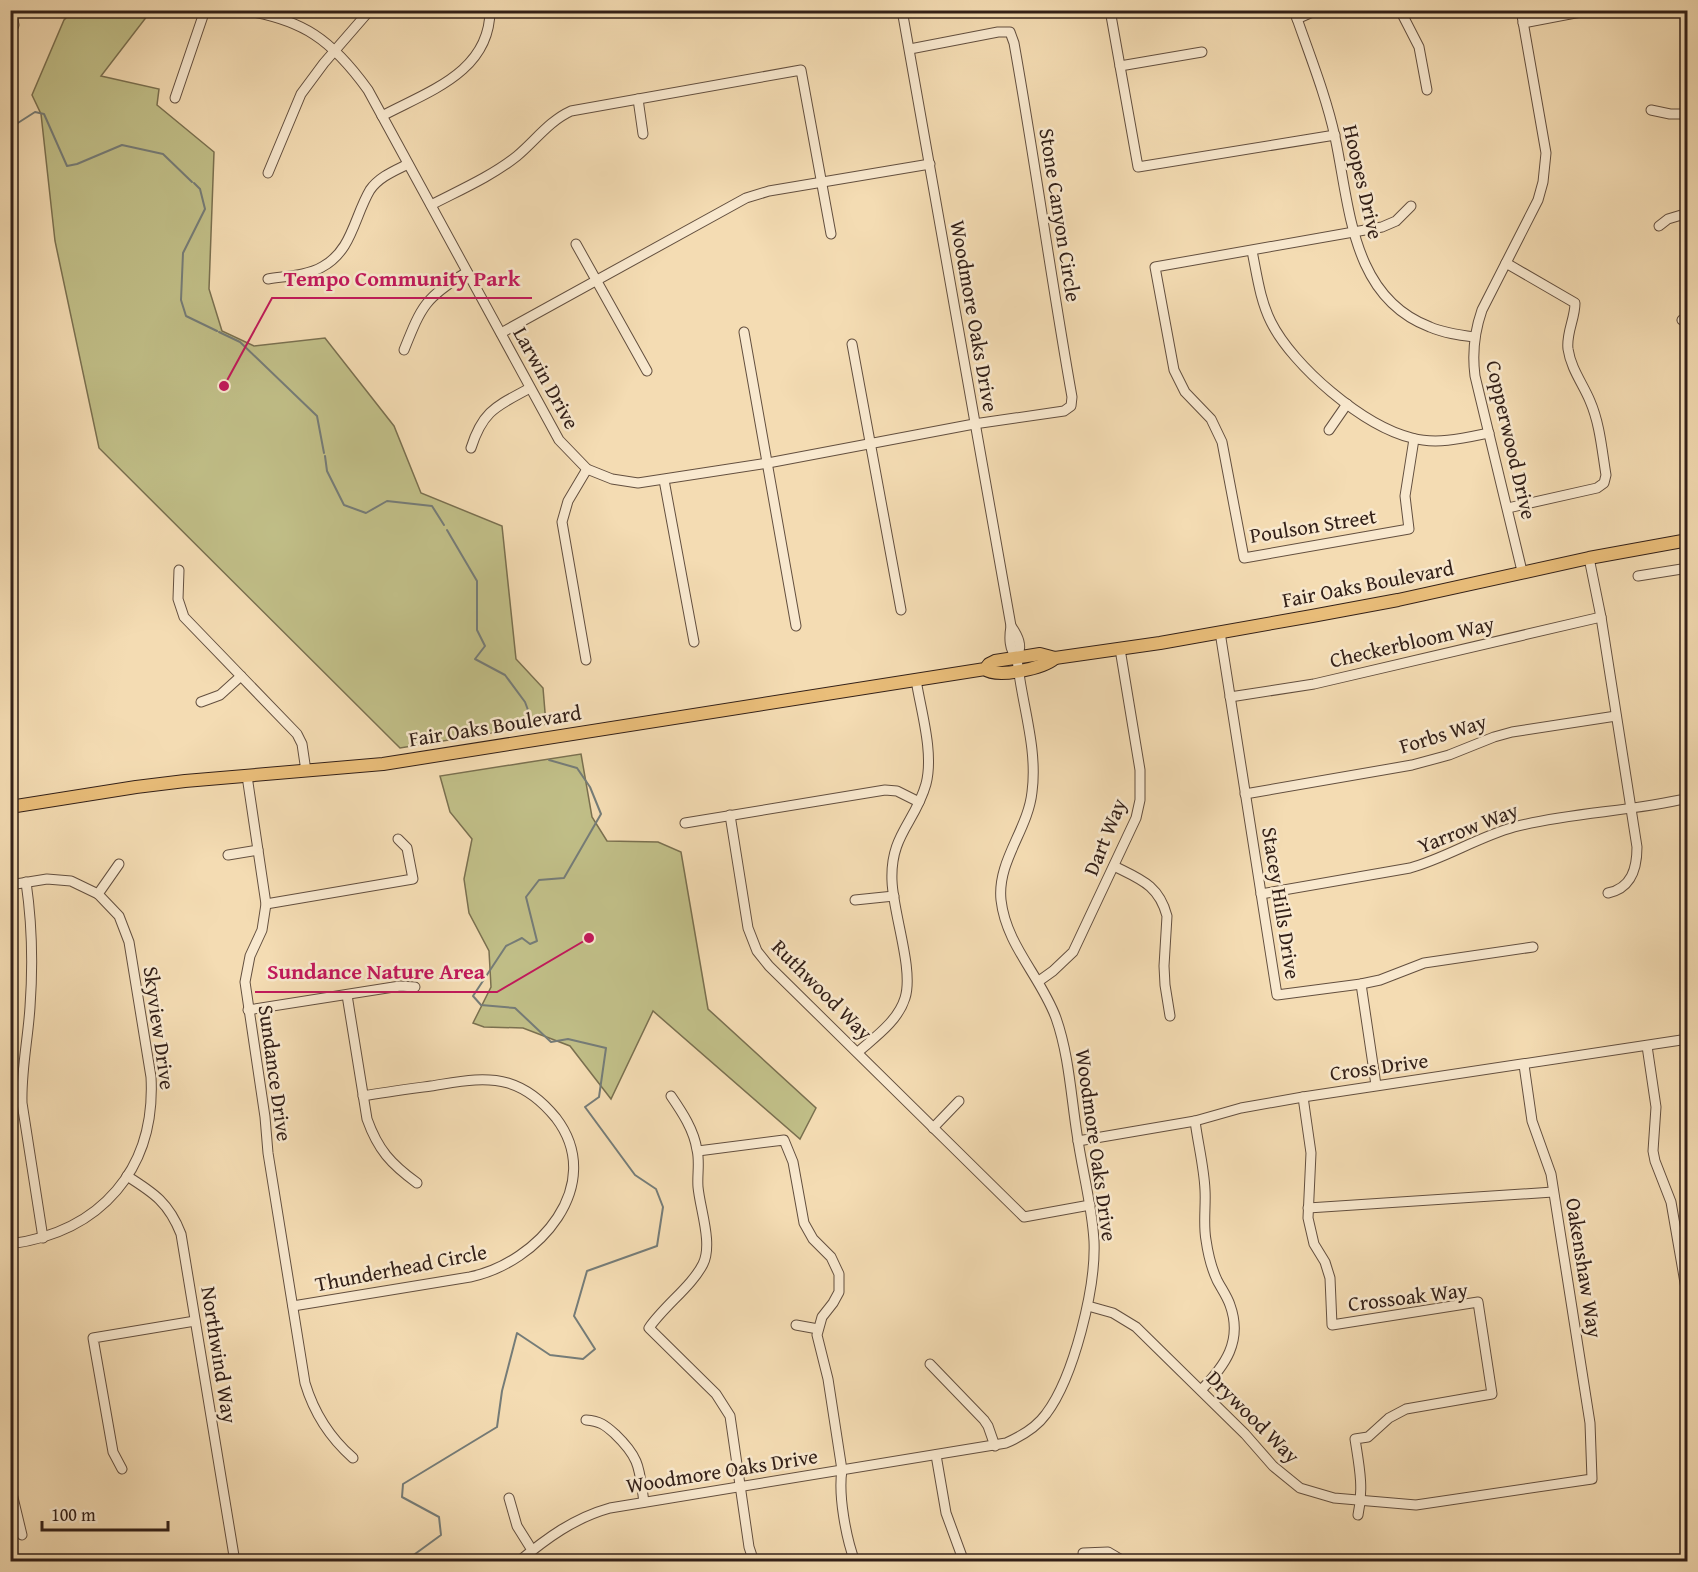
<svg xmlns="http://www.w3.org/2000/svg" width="1698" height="1572" viewBox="0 0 1698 1572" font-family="'Gentium Book Plus',serif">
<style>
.green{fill:#c1bf88;stroke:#7a7050;stroke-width:1.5}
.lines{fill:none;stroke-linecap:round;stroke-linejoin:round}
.stream{stroke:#757c78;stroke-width:2}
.minor-casing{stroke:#634f3f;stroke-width:11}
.major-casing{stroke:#332018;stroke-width:14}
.minor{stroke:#f8e8ce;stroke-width:9}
.major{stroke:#eabe7a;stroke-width:12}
.labels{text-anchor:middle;stroke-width:5;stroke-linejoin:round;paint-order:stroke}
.street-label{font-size:21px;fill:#332018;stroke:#f8e8ce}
.leader{fill:none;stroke:#c2185b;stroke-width:2}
.callout-dot{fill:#c2185b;stroke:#f8e8ce;stroke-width:2}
.callout-label{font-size:22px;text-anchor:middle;font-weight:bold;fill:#c2185b;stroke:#f8e8ce;stroke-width:5;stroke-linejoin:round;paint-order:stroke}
</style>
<rect width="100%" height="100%" fill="#f4dcb3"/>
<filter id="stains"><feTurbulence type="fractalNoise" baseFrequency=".00333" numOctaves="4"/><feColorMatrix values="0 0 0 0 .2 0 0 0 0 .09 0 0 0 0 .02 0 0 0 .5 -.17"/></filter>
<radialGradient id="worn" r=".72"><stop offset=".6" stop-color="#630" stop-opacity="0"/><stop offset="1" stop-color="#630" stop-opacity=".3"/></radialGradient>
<g class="green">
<path d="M 74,10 L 151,11 L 101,76 L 159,89 L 157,105 L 214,152 L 209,289 L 222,331 L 254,346 L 325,338 L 394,426 L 421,493 L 502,526 L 516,659 L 543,688 L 546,724 L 400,748 L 99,448 L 55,241 L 41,114 L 32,95 L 64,20 Z"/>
<path d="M 581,754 L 592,817 L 607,841 L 658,842 L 681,852 L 708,1009 L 816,1108 L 800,1139 L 653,1011 L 611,1099 L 570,1046 L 523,1028 L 484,1027 L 473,1023 L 491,987 L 489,951 L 469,913 L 464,879 L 472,839 L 450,812 L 440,776 Z"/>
</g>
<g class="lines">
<g class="stream">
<path d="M 10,128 L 35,112 L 44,114 L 67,166 L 77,164 L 122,145 L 163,154 L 192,182"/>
<path d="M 194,183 L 200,189 L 205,209 L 183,253 L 181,300 L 186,316 L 217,331"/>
<path d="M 219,332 L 240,342 L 317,416 L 324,453"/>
<path d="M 325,456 L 327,471 L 344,505 L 366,513 L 387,501 L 432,506 L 444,525"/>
<path d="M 447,530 L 477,581 L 477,630 L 485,646 L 475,659 L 505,675 L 525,702 L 534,726"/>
<path d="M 404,1562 L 441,1535 L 439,1517 L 402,1497 L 403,1484 L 497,1427 L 502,1391 L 517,1333 L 550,1355 L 583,1359 L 595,1349 L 574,1316 L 587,1271 L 657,1246 L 663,1207 L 656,1189 L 635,1175 L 585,1107 L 599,1097 L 606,1048 L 568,1039 L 551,1042 L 515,1008 L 481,1005 L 473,996 L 506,946 L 522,938 L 530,944 L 537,941 L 526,897 L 539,880 L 564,878 L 601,814 L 590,787 L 577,768 L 549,760"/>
</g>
<g class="minor-casing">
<g id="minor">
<path d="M 241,10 C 303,19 332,40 368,90 L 559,440 L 587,469 L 612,479 L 638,483 L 768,463 L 974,424 L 1064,411 L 1071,406 L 1072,397 C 1051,279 1035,161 1014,43 L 1010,32 L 998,32 L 910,49"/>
<path d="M 902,10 L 1011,626 C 1009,638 1009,649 1017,658"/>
<path d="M 1110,10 L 1138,167 L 1335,135"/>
<path d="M 1294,10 C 1308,51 1326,95 1335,137 C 1350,207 1351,297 1430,327 C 1444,333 1459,335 1474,337"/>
<path d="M 1400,10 L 1419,47 L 1427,90"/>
<path d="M 1521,10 L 1546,153 L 1543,182 L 1538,200 L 1482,310 C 1474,333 1472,353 1475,376 L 1522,571"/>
<path d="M 1297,19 L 1317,10"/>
<path d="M 1523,23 L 1591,10"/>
<path d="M 10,35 L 14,25 L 11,10"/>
<path d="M 1120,66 L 1202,52"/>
<path d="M 175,98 L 205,10"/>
<path d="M 638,99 L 643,134"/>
<path d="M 1651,110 L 1670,114 L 1688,114"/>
<path d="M 382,116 C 429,91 490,72 490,10"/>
<path d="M 268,173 L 301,94 L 324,63 L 370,10"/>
<path d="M 431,205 C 460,190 492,176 517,156 C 535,141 549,121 571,111 L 801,70 L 831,234"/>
<path d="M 1411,206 L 1396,221 L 1382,227 L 1155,267 L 1174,370 L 1185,392 L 1211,419 L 1222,442 L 1244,558 L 1409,529 L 1405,496 L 1414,439"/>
<path d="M 1659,226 L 1668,219 L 1688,213"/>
<path d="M 576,244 L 647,371"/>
<path d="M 1252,251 C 1257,275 1260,300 1271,322 C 1293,366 1363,426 1412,438 C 1437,445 1465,438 1489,433"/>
<path d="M 1506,263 L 1575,303 C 1575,319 1566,333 1568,349 C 1571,369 1583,384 1590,401 C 1600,424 1602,451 1606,475 L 1604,483 L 1597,488 L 1508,508"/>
<path d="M 268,279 C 285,276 306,276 322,267 C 352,251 354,217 370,190 C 379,177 394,171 408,164"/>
<path d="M 1682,320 L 1688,323"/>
<path d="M 744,332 L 796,626"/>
<path d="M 501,333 L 746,198 L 769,191 L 930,164"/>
<path d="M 852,344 L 901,610"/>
<path d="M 404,350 C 422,305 425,298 467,272"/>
<path d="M 1329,430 L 1347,404"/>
<path d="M 471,448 C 483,410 497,406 530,388"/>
<path d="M 664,480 L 694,642"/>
<path d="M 1589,558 L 1601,617 L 1637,847 C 1637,868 1632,888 1608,893"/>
<path d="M 179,570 L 178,599 L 184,617 L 297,734 L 302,744 L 306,771"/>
<path d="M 1638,576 L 1688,568"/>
<path d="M 1220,632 L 1277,995 L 1361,984 L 1380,980 L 1424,963 L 1533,947"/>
<path d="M 586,660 L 562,522 L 568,501 L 587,469"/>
<path d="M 1230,697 L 1314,684 L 1601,617"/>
<path d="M 201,702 L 220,695 L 241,676"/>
<path d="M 247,776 L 266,904 L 262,930 L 250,956 L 245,982 L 265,1117 L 268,1153 L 305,1383 C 314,1413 329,1437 353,1458"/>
<path d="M 1245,794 L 1412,765 L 1449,755 L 1494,737 L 1512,732 L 1616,716"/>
<path d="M 730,815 L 748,928 L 757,951 L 769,966 L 1024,1217 L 1090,1205"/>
<path d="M 685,823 L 885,790 L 897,791 L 919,802"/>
<path d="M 228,855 L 258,850"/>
<path d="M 1114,866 C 1140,879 1159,885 1167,916 L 1164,966 L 1165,985 L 1170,1016"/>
<path d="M 26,882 C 32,923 33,966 30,1007 C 28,1039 21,1071 22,1103 L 43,1238"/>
<path d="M 10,885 L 47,879 L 71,881 L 98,894 L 119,916 L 129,942 L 151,1077 C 156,1169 101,1232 10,1244"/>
<path d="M 98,894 L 119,864"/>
<path d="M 1261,894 L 1410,868 C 1446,858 1478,837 1514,827 C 1571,812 1631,812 1688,798"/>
<path d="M 855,900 L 894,896"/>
<path d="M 266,904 L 413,879 L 407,848 L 398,839"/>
<path d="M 1039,981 L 1053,971 L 1073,952 L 1136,818 L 1140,800 L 1140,770 L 1120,649"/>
<path d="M 1361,984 L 1376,1085"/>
<path d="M 347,995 L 367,1119 C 378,1150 391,1164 417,1183"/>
<path d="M 248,1010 L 400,986 L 415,987"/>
<path d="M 1647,1046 L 1656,1107 L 1653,1151 L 1655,1161 L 1671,1202 L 1688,1300"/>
<path d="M 858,1052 C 875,1037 898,1021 905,998 C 914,970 893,913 892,881 C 890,835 915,823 926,784 C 934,753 921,711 916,680"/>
<path d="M 671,1096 C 682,1112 694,1130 697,1150 C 700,1162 697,1175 698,1187 C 700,1209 713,1244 703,1264 C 692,1286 664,1306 649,1328 L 716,1394 L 730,1416 L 749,1547 L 754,1562"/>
<path d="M 1303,1097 L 1311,1153 L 1308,1218 L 1314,1244 L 1325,1262 L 1330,1278 L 1332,1325 L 1478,1302 L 1492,1394 L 1406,1409 L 1389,1418 L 1368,1437 L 1355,1439 C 1359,1465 1364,1488 1358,1515"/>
<path d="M 1195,1121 C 1198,1144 1204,1167 1205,1190 C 1206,1206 1203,1224 1206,1240 C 1208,1254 1211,1267 1217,1280 C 1221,1288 1227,1296 1230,1305 C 1243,1341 1225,1366 1201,1390"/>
<path d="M 933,1128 L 959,1101"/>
<path d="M 1078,1141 L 1195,1121 L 1241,1108 L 1303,1097 L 1688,1039"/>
<path d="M 698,1151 L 784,1140 L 793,1162 L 804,1223 L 813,1239 L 831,1257 L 839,1274 L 839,1292 L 833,1303 L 822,1317 L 817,1335 L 828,1379 L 842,1470 C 838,1495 846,1538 855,1562"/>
<path d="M 127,1176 C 154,1193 169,1203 181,1234 L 235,1562"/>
<path d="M 1308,1208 L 1553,1192"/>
<path d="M 293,1306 L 470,1277 C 538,1263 607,1185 556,1118 C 543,1102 528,1089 508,1083 C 483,1076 457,1082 431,1086 C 409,1089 386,1092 363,1096"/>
<path d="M 1088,1306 L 1113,1313 L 1136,1327 L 1245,1434 L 1273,1466 L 1300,1488 L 1334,1498 L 1416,1505 L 1592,1479 L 1590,1423 L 1551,1174 L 1532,1121 L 1524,1065"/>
<path d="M 796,1325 L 818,1329"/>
<path d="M 930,1364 L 984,1420 L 988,1426 L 995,1446"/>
<path d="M 586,1420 C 600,1421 605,1425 615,1434 C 641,1459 639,1469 644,1502"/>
<path d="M 936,1455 L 946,1513 L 964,1562"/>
<path d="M 122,1469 L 113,1452 L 93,1338 L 195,1321"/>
<path d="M 10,1485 L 22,1535"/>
<path d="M 509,1498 L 517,1526 L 532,1550"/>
<path d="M 1083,1553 L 1108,1552 L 1125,1562"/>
<path d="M 518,1562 C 547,1538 574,1518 610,1508 L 1006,1443 C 1022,1436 1036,1428 1046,1414 C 1074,1377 1096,1287 1094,1241 C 1092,1205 1082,1170 1077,1134 C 1071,1096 1069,1055 1056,1018 C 1041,977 1006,945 1001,900 C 997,861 1028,830 1032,792 C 1038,747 1021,702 1017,658 C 1023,646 1018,636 1011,626"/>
</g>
</g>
<g class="major-casing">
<g id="major">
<path d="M 985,669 C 997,679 1044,668 1055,658"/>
<path d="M 10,807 L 136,787 L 185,781 L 383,764 L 985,669 L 989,664 L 995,661 L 1040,654 L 1055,658 L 1160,643 L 1312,616 L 1398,600 L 1589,558 L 1688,540"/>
</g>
</g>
<use href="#minor" class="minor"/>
<use href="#major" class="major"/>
</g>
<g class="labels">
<g class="street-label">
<text transform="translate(1363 182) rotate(77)" y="7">Hoopes Drive</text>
<text transform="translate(1060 215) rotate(81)" y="7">Stone Canyon Circle</text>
<text transform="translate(974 316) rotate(80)" y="7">Woodmore Oaks Drive</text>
<text transform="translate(546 378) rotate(61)" y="7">Larwin Drive</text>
<text transform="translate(1511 440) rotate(77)" y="7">Copperwood Drive</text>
<text transform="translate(1313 526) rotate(-9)" y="7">Poulson Street</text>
<text transform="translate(1368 584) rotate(-11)" y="7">Fair Oaks Boulevard</text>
<text transform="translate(1412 642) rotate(-13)" y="7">Checkerbloom Way</text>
<text transform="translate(495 726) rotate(-9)" y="7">Fair Oaks Boulevard</text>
<text transform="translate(1443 734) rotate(-17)" y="7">Forbs Way</text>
<text transform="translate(1468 828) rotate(-21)" y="7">Yarrow Way</text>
<text transform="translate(1105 837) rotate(-68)" y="7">Dart Way</text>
<text transform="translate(1281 903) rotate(81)" y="7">Stacey Hills Drive</text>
<text transform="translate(822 990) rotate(45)" y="7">Ruthwood Way</text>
<text transform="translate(159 1028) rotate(82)" y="7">Skyview Drive</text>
<text transform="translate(1379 1067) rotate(-8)" y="7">Cross Drive</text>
<text transform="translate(275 1073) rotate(82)" y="7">Sundance Drive</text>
<text transform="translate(1096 1145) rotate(82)" y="7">Woodmore Oaks Drive</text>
<text transform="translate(401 1268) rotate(-11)" y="7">Thunderhead Circle</text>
<text transform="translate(1584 1268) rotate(81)" y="7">Oakenshaw Way</text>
<text transform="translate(1408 1297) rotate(-7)" y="7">Crossoak Way</text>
<text transform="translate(219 1355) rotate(81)" y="7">Northwind Way</text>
<text transform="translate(1253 1417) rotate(45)" y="7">Drywood Way</text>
<text transform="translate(722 1471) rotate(-9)" y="7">Woodmore Oaks Drive</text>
</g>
</g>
<path class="leader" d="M224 386L272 298H532M589 938L497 992H255"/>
<g class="callout-dot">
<circle cx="224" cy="386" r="6"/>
<circle cx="589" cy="938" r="6"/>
</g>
<g class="callout-label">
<text x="402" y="286">Tempo Community Park</text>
<text x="376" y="979">Sundance Nature Area</text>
</g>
<rect width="1698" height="1572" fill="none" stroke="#f4dcb3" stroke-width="36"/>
<rect x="12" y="12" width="1674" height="1548" fill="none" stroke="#332018" stroke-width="3"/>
<rect x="18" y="18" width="1662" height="1536" fill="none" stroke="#332018" stroke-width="1.5"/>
<path d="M42 1521v9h126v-9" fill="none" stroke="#332018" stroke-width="3"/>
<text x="51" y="1521" font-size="18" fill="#332018" stroke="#f8e8ce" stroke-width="4.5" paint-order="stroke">100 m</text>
<rect width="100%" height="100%" filter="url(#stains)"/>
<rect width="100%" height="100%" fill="url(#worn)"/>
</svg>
